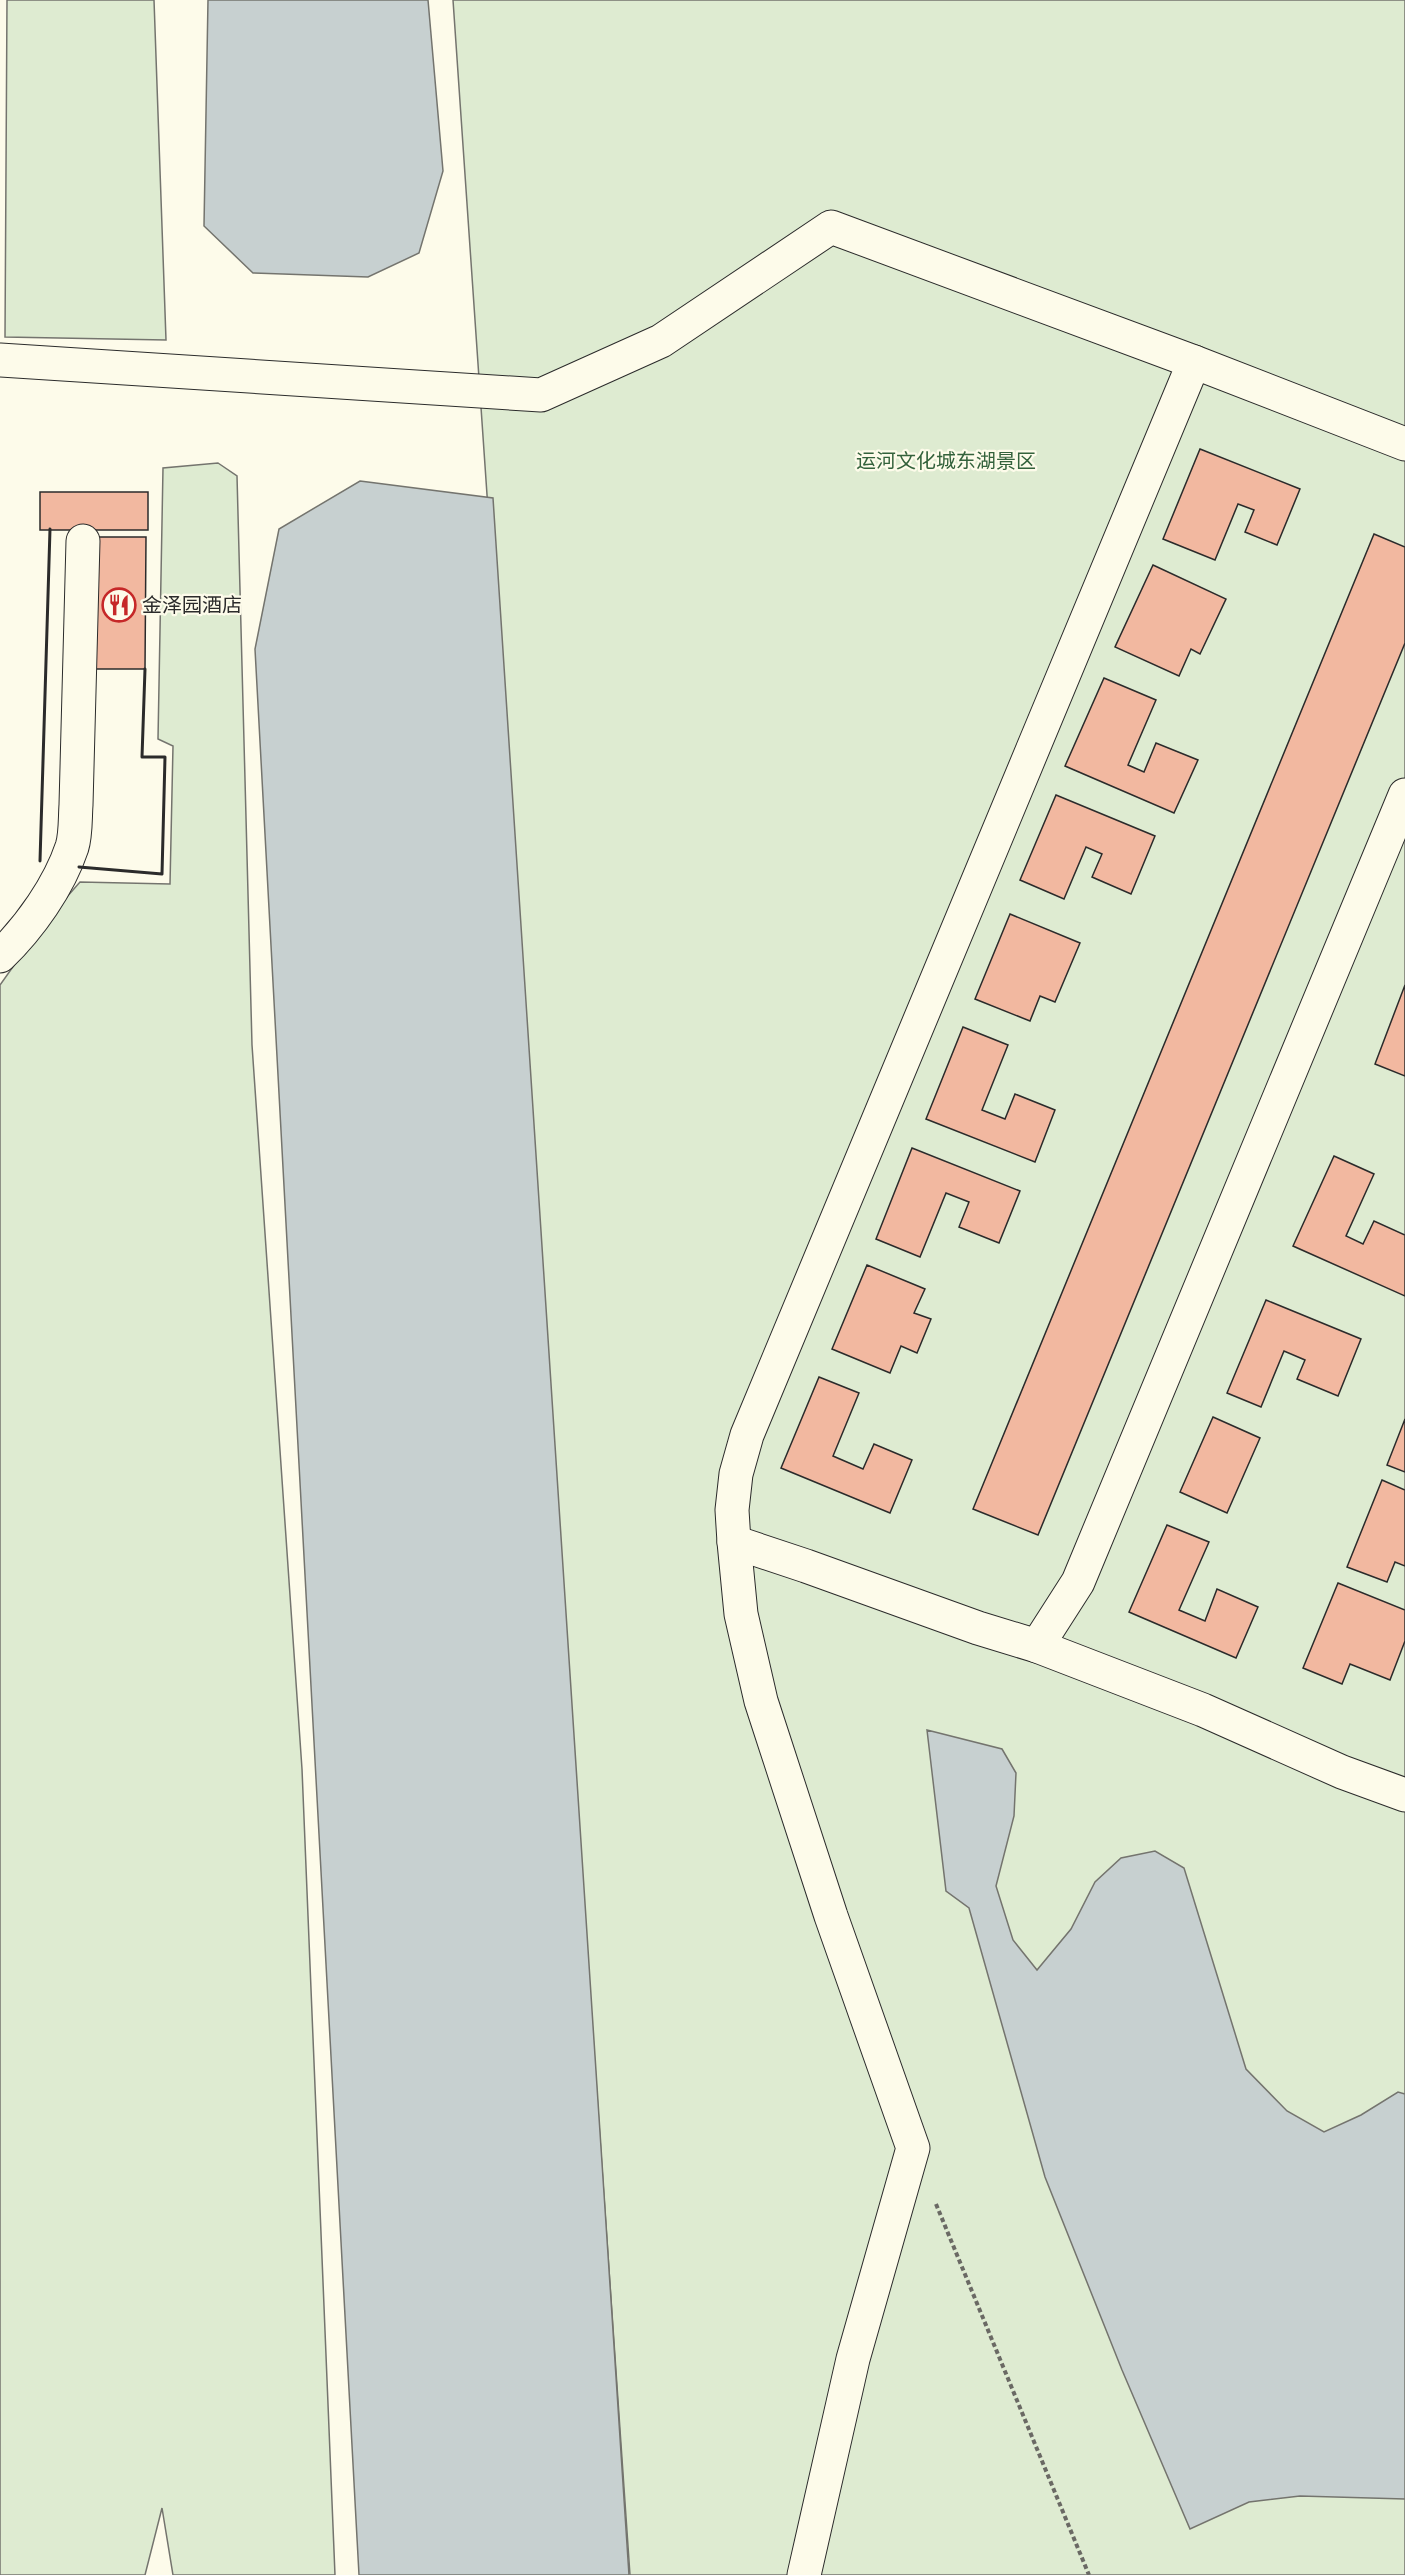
<svg xmlns="http://www.w3.org/2000/svg" width="1405" height="2575" viewBox="0 0 1405 2575" font-family="Montserrat,'Noto Sans SC',sans-serif">
<style>
.green{fill:#deebd1;stroke:#74746e;stroke-width:1.5}
.water{fill:#c7d0d0;stroke:#74746e;stroke-width:1.5}
.building{fill:#f2b8a0;stroke:#2b2b2b;stroke-width:1.5}
.lines{fill:none;stroke-linecap:round;stroke-linejoin:round}
.minor-casing{stroke:#2b2b2b;stroke-width:35}
.path{stroke:#6a6964;stroke-width:4;stroke-dasharray:4.5 3;stroke-linecap:butt}
.minor{stroke:#fdfbea;stroke-width:33}
.wall{stroke:#2b2b2b;stroke-width:3}
.labels{text-anchor:middle;stroke-width:4.5;stroke-linejoin:round;paint-order:stroke}
.park-label{font-size:20px;fill:#34623c;stroke:#fdfbea}
.poi-label{font-size:20px;fill:#2b2b2b;stroke:#fdfbea;text-anchor:start}
</style>
<rect width="100%" height="100%" fill="#fdfbea"/>
<g class="green">
<path d="M 7,0 L 154,0 L 166,340 L 5,337 Z"/>
<path d="M 453,0 L 1405,0 L 1405,2575 L 630,2575 Z"/>
<path d="M 218,463 L 237,476 L 252,1045 L 302,1769 L 335,2575 L 173,2575 L 162,2508 L 145,2575 L 0,2575 L 0,985 L 44,923 L 80,882 L 170,884 L 173,746 L 158,739 L 163,468 Z"/>
</g>
<g class="water">
<path d="M 208,0 L 428,0 L 443,171 L 419,253 L 368,277 L 253,273 L 204,226 Z"/>
<path d="M 360,481 L 493,498 L 629,2575 L 359,2575 L 255,649 L 279,529 Z"/>
<path d="M 927,1730 L 1002,1749 L 1016,1773 L 1014,1816 L 996,1886 L 1013,1940 L 1037,1970 L 1071,1929 L 1095,1882 L 1121,1858 L 1155,1851 L 1184,1868 L 1246,2069 L 1287,2111 L 1324,2132 L 1361,2115 L 1398,2092 L 1405,2094 L 1405,2499 L 1300,2496 L 1249,2502 L 1190,2529 L 1122,2370 L 1045,2177 L 969,1908 L 946,1891 Z"/>
</g>
<g class="building">
<path d="M 1200,449 L 1300,489 L 1277,545 L 1245,532 L 1254,510 L 1238,504 L 1215,560 L 1163,539 Z"/>
<rect x="40" y="492" width="108" height="38"/>
<path d="M 1374,534 L 1405,547 L 1405,643 L 1038,1535 L 973,1509 Z"/>
<path d="M 96,537 L 146,537 L 145,669 L 95,669 Z"/>
<path d="M 1153,565 L 1226,599 L 1200,654 L 1191,649 L 1179,676 L 1115,647 Z"/>
<path d="M 1104,678 L 1156,700 L 1128,765 L 1144,772 L 1156,743 L 1198,760 L 1174,813 L 1065,766 Z"/>
<path d="M 1056,795 L 1155,836 L 1131,894 L 1092,877 L 1102,854 L 1086,847 L 1064,899 L 1020,880 Z"/>
<path d="M 1010,914 L 1080,943 L 1055,1002 L 1040,996 L 1030,1021 L 975,999 Z"/>
<path d="M 1405,985 L 1405,1076 L 1375,1064 Z"/>
<path d="M 963,1027 L 1008,1045 L 982,1110 L 1005,1119 L 1015,1094 L 1055,1110 L 1035,1162 L 926,1119 Z"/>
<path d="M 912,1148 L 1020,1191 L 999,1243 L 959,1227 L 969,1202 L 946,1193 L 920,1257 L 876,1239 Z"/>
<path d="M 1334,1156 L 1374,1174 L 1346,1236 L 1363,1244 L 1374,1221 L 1405,1235 L 1405,1296 L 1293,1246 Z"/>
<path d="M 867,1265 L 925,1289 L 914,1313 L 931,1319 L 917,1353 L 901,1346 L 890,1373 L 832,1349 Z"/>
<path d="M 1266,1300 L 1361,1339 L 1338,1396 L 1297,1379 L 1305,1360 L 1284,1351 L 1261,1407 L 1227,1393 Z"/>
<path d="M 819,1377 L 859,1393 L 833,1456 L 863,1469 L 874,1444 L 912,1460 L 890,1513 L 781,1468 Z"/>
<path d="M 1213,1417 L 1260,1438 L 1227,1513 L 1180,1492 Z"/>
<path d="M 1405,1419 L 1405,1472 L 1387,1465 Z"/>
<path d="M 1382,1480 L 1405,1490 L 1405,1566 L 1395,1562 L 1387,1582 L 1347,1567 Z"/>
<path d="M 1167,1525 L 1209,1542 L 1179,1610 L 1205,1621 L 1217,1589 L 1258,1607 L 1236,1658 L 1129,1612 Z"/>
<path d="M 1338,1583 L 1405,1610 L 1405,1641 L 1390,1680 L 1350,1664 L 1342,1684 L 1303,1668 Z"/>
</g>
<g class="lines">
<g class="minor-casing">
<g id="minor">
<path d="M 0,360 L 541,395 L 661,341 L 831,227 L 1194,362 L 1405,444"/>
<path d="M 0,956 C 30,927 59,886 72,847 C 76,834 75,818 76,805 L 83,541"/>
<path d="M 734,1542 L 806,1566 L 978,1628 L 1037,1646 L 1203,1710 L 1342,1772 L 1405,1795"/>
<path d="M 1037,1646 L 1078,1582 L 1405,795"/>
<path d="M 804,2575 L 853,2359 L 913,2148 L 831,1916 L 761,1701 L 741,1614 L 734,1542 L 732,1510 L 736,1474 L 747,1435 L 1194,362"/>
</g>
</g>
<path class="path" d="M 936,2204 L 1089,2575"/>
<use href="#minor" class="minor"/>
<g class="wall">
<path d="M 40,861 L 50,529"/>
<path d="M 79,867 L 162,874 L 165,757 L 142,757 L 145,669"/>
</g>
</g>
<defs>
<g id="restaurant-ring" transform="scale(1.725)"><circle r="9.5" fill="#fdfbea" stroke="#c62828" stroke-width="1.5"/><path d="M-5-6h1v4h1v-4h1v4h1v-4h1v5L-1.5 .5V6h-2V.5L-5-1ZM5-6V6H3V1.5H1.5Q1.5-4 5-6Z" fill="#c62828"/></g>
</defs>
<g fill-rule="evenodd">
<use href="#restaurant-ring" x="119" y="605"/>
</g>
<g class="labels">
<g class="park-label">
<text x="946" y="468">运河文化城东湖景区</text>
</g>
<g class="poi-label">
<text x="142" y="612">金泽园酒店</text>
</g>
</g>
</svg>
